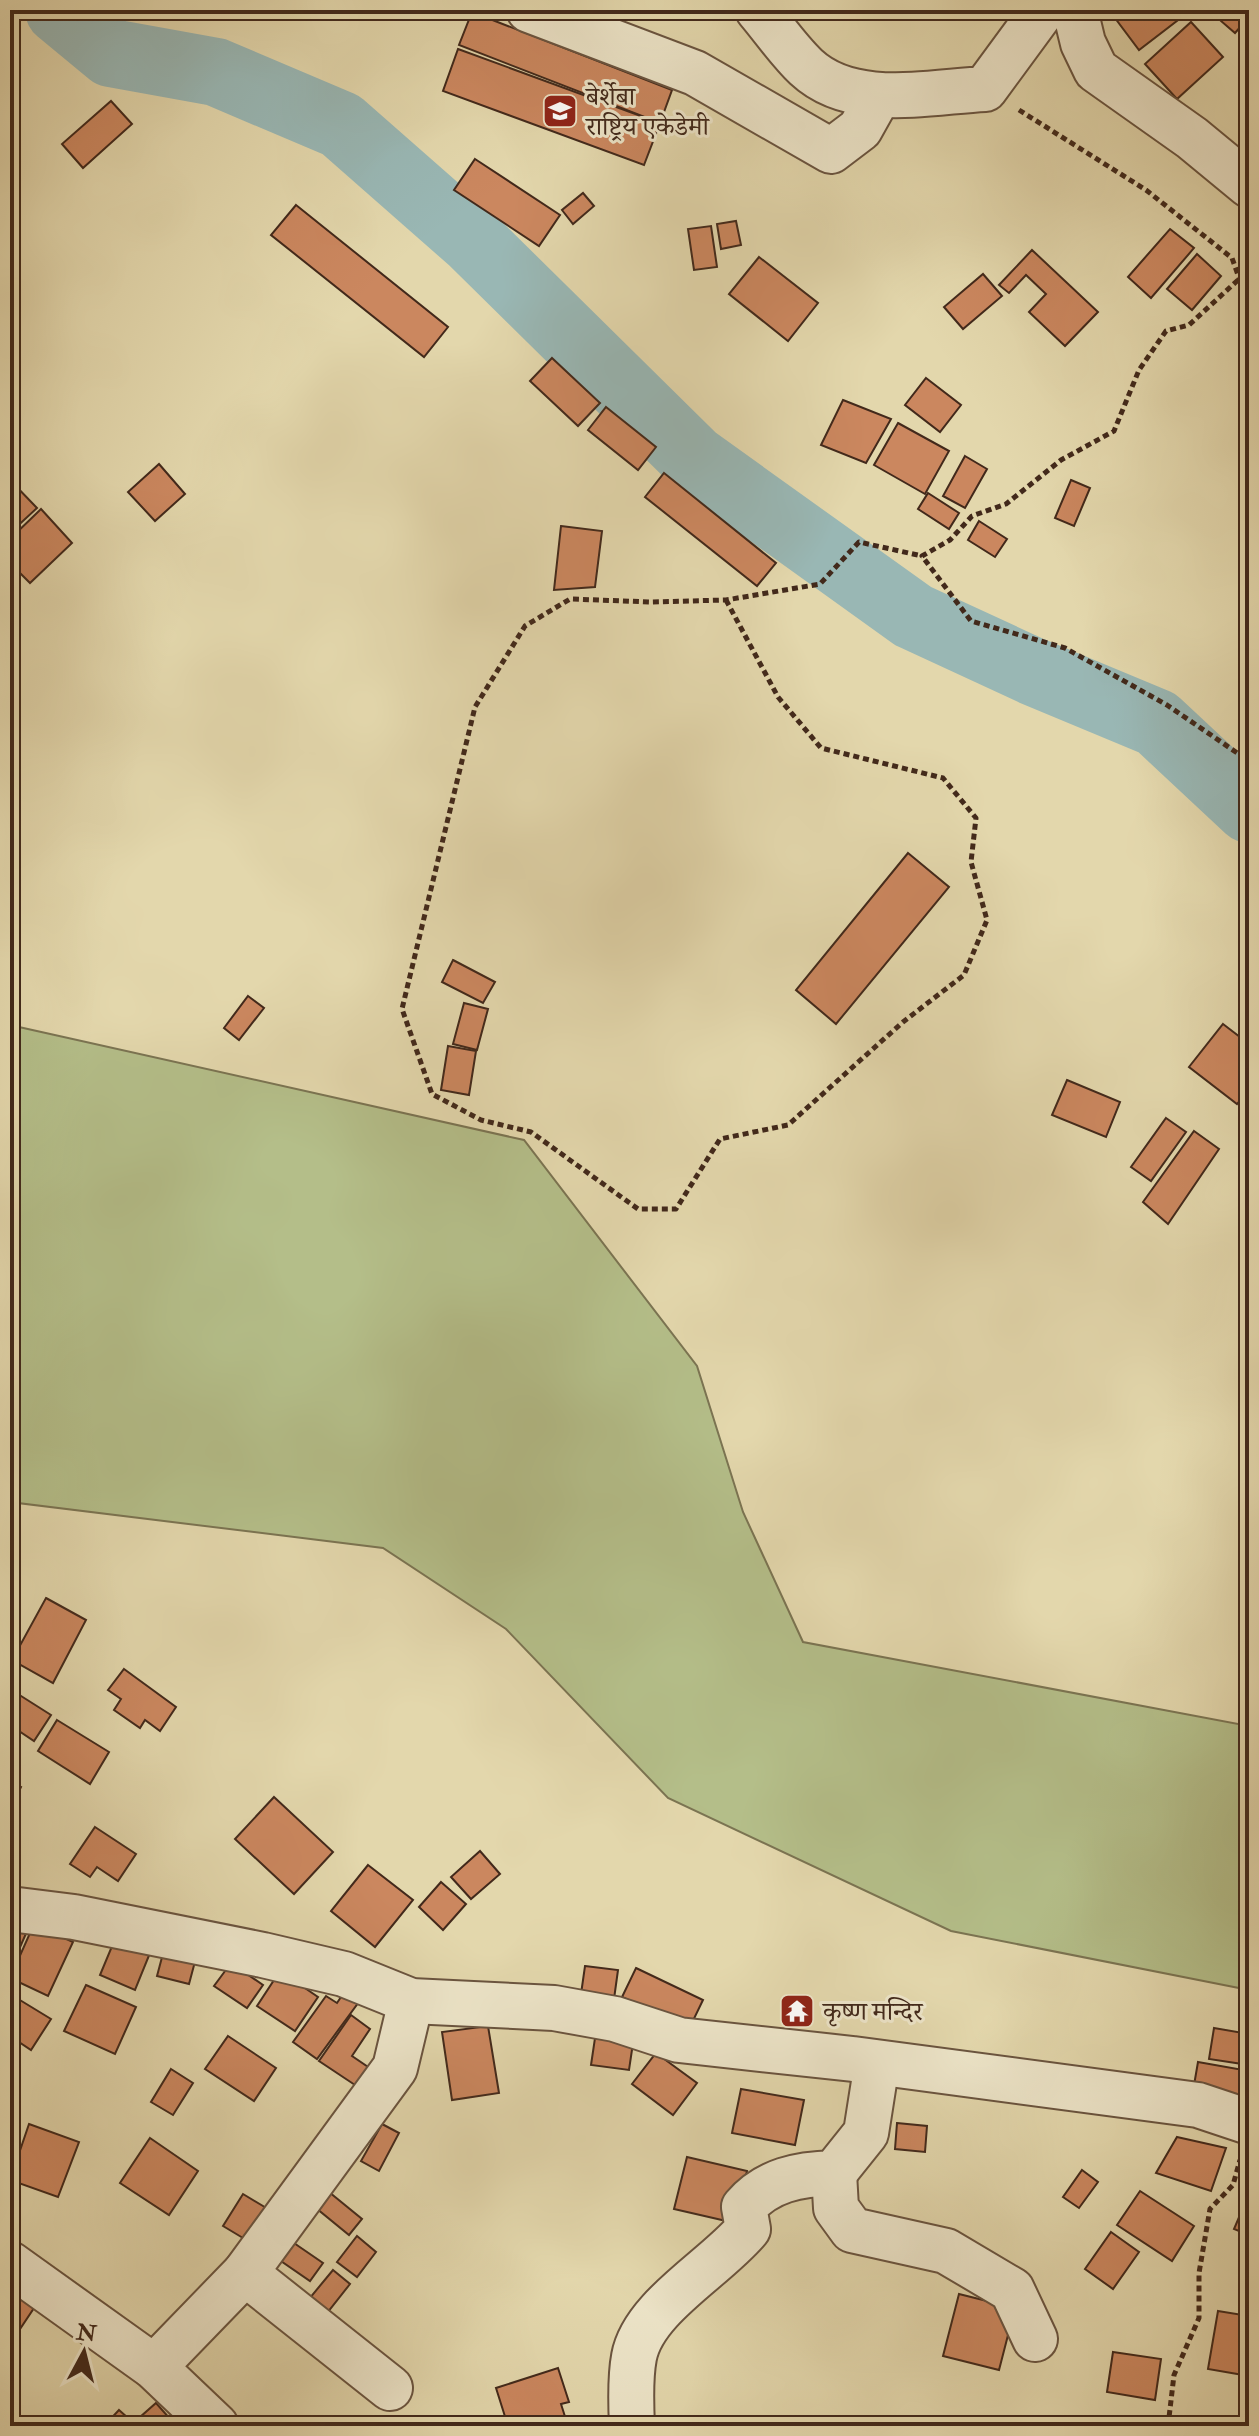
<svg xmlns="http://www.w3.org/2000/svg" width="1259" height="2436" viewBox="0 0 1259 2436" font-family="'IM FELL Double Pica','Noto Serif Devanagari',serif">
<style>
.green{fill:#b4be89;stroke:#7b7452;stroke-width:2}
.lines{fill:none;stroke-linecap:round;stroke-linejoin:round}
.river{stroke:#99b7b4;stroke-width:68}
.building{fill:#cb875f;stroke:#42291b;stroke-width:2}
.minor-casing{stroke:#6a543f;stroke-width:48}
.path{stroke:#42291b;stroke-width:5;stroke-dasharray:6 4;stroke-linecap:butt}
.minor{stroke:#ede5c9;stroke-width:44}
.labels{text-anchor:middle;stroke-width:6;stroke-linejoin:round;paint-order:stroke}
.poi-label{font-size:26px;fill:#42291b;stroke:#ede5c9;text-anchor:start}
</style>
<rect width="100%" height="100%" fill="#e3d7ac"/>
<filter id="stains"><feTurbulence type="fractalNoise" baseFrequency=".0025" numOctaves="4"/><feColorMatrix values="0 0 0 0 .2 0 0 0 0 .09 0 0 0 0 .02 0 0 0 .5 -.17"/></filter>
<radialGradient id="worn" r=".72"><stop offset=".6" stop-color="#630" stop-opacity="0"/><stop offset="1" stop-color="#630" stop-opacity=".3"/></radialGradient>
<path class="green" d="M 10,1025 L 524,1140 L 697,1366 L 743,1512 L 803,1642 L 1249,1726 L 1249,1990 L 951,1931 L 668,1798 L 506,1629 L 383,1548 L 10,1502 Z"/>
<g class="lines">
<path class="river" d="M 59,10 L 111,53 L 216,72 L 341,125 L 473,241 L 694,459 L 913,616 L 1032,671 L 1157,723 L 1249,809"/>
</g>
<g class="building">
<path d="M 1109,10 L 1177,10 L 1182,17 L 1139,50 Z"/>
<path d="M 1231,10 L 1249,10 L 1249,17 L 1235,33 L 1221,21 Z"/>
<path d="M 472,12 L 672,90 L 660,123 L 459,45 Z"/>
<path d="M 1191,22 L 1223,57 L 1177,99 L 1145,64 Z"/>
<path d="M 458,49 L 660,123 L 644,165 L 443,91 Z"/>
<path d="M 111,101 L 132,124 L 83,168 L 62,144 Z"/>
<path d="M 475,159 L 560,215 L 539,246 L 454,190 Z"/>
<path d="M 583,193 L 594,206 L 573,224 L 562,210 Z"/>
<path d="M 296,205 L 448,327 L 424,357 L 271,235 Z"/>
<path d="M 736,221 L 741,245 L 721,249 L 717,224 Z"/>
<path d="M 711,226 L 717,267 L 694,270 L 688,229 Z"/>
<path d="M 1170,229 L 1194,248 L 1151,298 L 1128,277 Z"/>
<path d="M 1032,250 L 1098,312 L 1065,346 L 1029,312 L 1046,294 L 1026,275 L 1009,293 L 999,285 Z"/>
<path d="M 1197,254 L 1221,276 L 1192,310 L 1167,289 Z"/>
<path d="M 759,257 L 818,303 L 788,341 L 729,294 Z"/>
<path d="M 983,274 L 1002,296 L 963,329 L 944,307 Z"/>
<path d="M 552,358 L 600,403 L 578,426 L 530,381 Z"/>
<path d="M 926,378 L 961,405 L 940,432 L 905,405 Z"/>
<path d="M 843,400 L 891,419 L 866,463 L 821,445 Z"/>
<path d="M 606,407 L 656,447 L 638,470 L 588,430 Z"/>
<path d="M 898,423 L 949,451 L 925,494 L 874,465 Z"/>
<path d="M 965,456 L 987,469 L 965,508 L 943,496 Z"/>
<path d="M 159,464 L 185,494 L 155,521 L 128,492 Z"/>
<path d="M 664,473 L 776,563 L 757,586 L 645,497 Z"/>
<path d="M 10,480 L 37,508 L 10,533 Z"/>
<path d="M 1071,480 L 1090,488 L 1074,526 L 1055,518 Z"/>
<path d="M 928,493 L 959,513 L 949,529 L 918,509 Z"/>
<path d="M 41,509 L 72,543 L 30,583 L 10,563 L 10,539 Z"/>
<path d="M 979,521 L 1007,539 L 995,557 L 968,540 Z"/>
<path d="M 561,526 L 602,531 L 595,587 L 554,590 Z"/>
<path d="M 908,853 L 949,887 L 836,1024 L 796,990 Z"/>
<path d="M 453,960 L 495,982 L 483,1003 L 442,982 Z"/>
<path d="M 248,996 L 264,1008 L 239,1040 L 224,1028 Z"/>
<path d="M 464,1003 L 488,1009 L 477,1050 L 453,1044 Z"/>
<path d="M 1223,1024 L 1249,1044 L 1249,1089 L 1237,1104 L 1189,1067 Z"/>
<path d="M 448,1046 L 476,1051 L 469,1095 L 441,1090 Z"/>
<path d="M 1067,1080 L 1120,1102 L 1106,1137 L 1052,1115 Z"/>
<path d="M 1166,1118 L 1186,1132 L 1151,1181 L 1131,1167 Z"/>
<path d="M 1194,1131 L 1219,1149 L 1168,1224 L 1143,1202 Z"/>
<path d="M 46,1598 L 86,1620 L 53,1683 L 12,1660 Z"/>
<path d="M 124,1669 L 176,1707 L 160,1731 L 145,1720 L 140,1728 L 114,1710 L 121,1699 L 108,1690 Z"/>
<path d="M 10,1689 L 51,1715 L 34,1741 L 10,1725 Z"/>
<path d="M 57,1720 L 109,1752 L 90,1784 L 38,1751 Z"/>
<path d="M 10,1782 L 21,1787 L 10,1810 Z"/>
<path d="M 274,1797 L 333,1852 L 294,1894 L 235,1839 Z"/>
<path d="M 95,1827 L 136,1854 L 118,1881 L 97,1867 L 90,1877 L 70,1864 Z"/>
<path d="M 480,1851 L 500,1874 L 471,1899 L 451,1877 Z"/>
<path d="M 368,1865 L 413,1900 L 375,1947 L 331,1911 Z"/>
<path d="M 441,1882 L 466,1904 L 443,1930 L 419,1907 Z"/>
<path d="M 10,1921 L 28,1929 L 10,1970 Z"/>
<path d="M 34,1924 L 73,1942 L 48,1996 L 10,1978 Z"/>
<path d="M 115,1939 L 150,1953 L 135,1990 L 100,1975 Z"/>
<path d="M 165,1946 L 197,1954 L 189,1984 L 157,1976 Z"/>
<path d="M 231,1963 L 263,1985 L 247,2008 L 214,1986 Z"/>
<path d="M 585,1966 L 618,1970 L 614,1999 L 581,1994 Z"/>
<path d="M 636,1968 L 703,2000 L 689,2029 L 622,1997 Z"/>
<path d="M 280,1971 L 318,1997 L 295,2031 L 257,2006 Z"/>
<path d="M 86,1985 L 136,2007 L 115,2054 L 64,2031 Z"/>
<path d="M 349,1985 L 364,1995 L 317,2059 L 293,2042 L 326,1996 L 337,2003 Z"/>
<path d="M 10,1994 L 51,2019 L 31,2050 L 10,2036 Z"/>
<path d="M 351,2015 L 370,2029 L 352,2056 L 374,2071 L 361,2089 L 319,2061 Z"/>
<path d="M 488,2026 L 499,2093 L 452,2100 L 442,2032 Z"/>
<path d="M 1214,2028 L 1249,2034 L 1249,2065 L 1209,2059 Z"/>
<path d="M 228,2036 L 276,2068 L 254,2101 L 205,2069 Z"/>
<path d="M 595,2038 L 633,2043 L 629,2070 L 591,2065 Z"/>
<path d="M 656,2053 L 697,2083 L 673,2115 L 632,2084 Z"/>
<path d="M 1198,2062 L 1249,2071 L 1246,2101 L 1193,2091 Z"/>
<path d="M 171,2069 L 193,2083 L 173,2115 L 151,2102 Z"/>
<path d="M 741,2089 L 804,2100 L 795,2145 L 732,2133 Z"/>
<path d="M 897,2123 L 927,2126 L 925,2152 L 895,2149 Z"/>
<path d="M 29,2124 L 79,2142 L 58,2197 L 10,2180 Z"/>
<path d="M 382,2124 L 399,2133 L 379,2171 L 361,2161 Z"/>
<path d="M 1177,2137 L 1226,2148 L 1211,2191 L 1156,2173 Z"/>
<path d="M 150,2138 L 198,2171 L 169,2215 L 120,2183 Z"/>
<path d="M 687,2157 L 747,2171 L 735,2223 L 674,2209 Z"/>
<path d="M 1082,2170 L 1098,2182 L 1079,2208 L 1063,2197 Z"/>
<path d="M 1140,2191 L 1194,2226 L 1172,2261 L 1117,2225 Z"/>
<path d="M 329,2192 L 362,2219 L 349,2235 L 316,2208 Z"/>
<path d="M 243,2194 L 268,2209 L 248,2241 L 223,2226 Z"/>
<path d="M 1249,2194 L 1249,2235 L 1234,2229 Z"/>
<path d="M 1111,2232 L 1139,2252 L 1113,2289 L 1085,2269 Z"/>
<path d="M 357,2236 L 376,2252 L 357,2277 L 337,2262 Z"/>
<path d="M 291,2241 L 323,2263 L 310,2281 L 278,2259 Z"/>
<path d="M 333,2270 L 350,2284 L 327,2313 L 309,2299 Z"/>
<path d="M 13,2290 L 36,2305 L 16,2335 L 10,2331 Z"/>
<path d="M 959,2294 L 1015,2308 L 999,2370 L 943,2356 Z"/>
<path d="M 1218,2311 L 1249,2316 L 1249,2376 L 1208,2369 Z"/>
<path d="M 1113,2352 L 1161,2359 L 1155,2400 L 1107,2392 Z"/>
<path d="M 558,2368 L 569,2402 L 561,2404 L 568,2426 L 508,2426 L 496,2388 Z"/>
<path d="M 156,2403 L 171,2420 L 163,2426 L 145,2426 L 139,2418 Z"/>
<path d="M 119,2410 L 137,2426 L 104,2426 Z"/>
</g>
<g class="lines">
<g class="minor-casing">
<g id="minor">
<path d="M 529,10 L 695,73 L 831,151 L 860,129 L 879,95"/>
<path d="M 758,10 C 774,29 789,51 806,67 C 852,110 928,92 985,89 L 1043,10"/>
<path d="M 1075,10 L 1083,43 L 1096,70 L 1192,138 L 1249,185"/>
<path d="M 10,1909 L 74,1917 L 263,1955 L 344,1974 L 411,2001 L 554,2008 L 615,2019 L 679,2040 L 853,2059 L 1198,2105 L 1249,2122"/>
<path d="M 834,2173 L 836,2208 L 852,2230 L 946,2251 L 1012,2290 L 1035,2339"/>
<path d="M 10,2264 L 154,2367 L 216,2426"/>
<path d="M 245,2273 L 390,2388"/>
<path d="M 154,2367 L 245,2273 L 395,2068 L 411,2001"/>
<path d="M 632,2426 C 631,2405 630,2378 634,2357 C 643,2307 716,2268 748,2229 L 744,2207 C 767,2180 799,2174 834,2173 L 866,2133 L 877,2063"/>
</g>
</g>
<g class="path">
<path d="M 1019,110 L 1146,190 L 1232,258 L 1249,306"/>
<path d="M 1238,280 L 1189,325 L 1166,331 L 1139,370 L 1114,431 L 1061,460 L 1006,504 L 972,516 L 950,540 L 922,556 L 971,621 L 1065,648 L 1167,705 L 1249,761"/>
<path d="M 726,600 L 778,697 L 821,748 L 943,778 L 976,818 L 971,862 L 987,920 L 964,975 L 903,1022 L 788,1125 L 720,1139 L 676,1209 L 638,1209 L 531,1132 L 481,1120 L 432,1094 L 402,1009 L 475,707 L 525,626 L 570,599 L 651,602 L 726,600 L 820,584 L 859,542 L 922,556"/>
<path d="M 1168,2426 L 1174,2375 L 1199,2318 L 1199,2273 L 1210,2209 L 1233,2185 L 1240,2160"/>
</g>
<use href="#minor" class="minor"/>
</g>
<defs>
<g id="school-square" transform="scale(1.8)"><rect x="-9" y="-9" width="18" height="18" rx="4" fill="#8f2418" stroke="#ede5c9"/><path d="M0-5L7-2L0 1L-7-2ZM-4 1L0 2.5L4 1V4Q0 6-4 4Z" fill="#fff"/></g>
<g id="temple-square" transform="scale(1.8)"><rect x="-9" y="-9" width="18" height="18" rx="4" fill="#8f2418" stroke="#ede5c9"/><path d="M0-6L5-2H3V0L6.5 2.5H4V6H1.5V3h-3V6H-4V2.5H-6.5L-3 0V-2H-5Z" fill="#fff"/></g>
</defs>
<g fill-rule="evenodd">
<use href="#school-square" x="560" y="111"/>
<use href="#temple-square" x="797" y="2011"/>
</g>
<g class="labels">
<g class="poi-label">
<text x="586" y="105">बेर्शेबा<tspan x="586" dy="30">राष्ट्रिय एकेडेमी</tspan></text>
<text x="823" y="2020">कृष्ण मन्दिर</text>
</g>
</g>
<rect width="1259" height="2436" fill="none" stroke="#e3d7ac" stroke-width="40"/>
<rect x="12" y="12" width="1235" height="2412" fill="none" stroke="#42291b" stroke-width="4"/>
<rect x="20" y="20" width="1219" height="2396" fill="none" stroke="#42291b" stroke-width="2"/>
<g transform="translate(84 2352) rotate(7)" stroke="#ede5c9" stroke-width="6" paint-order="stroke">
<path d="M0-6L14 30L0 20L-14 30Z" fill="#42291b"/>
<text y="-12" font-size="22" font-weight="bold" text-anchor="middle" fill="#42291b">N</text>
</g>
<rect width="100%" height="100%" filter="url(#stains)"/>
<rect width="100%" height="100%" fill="url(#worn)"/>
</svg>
